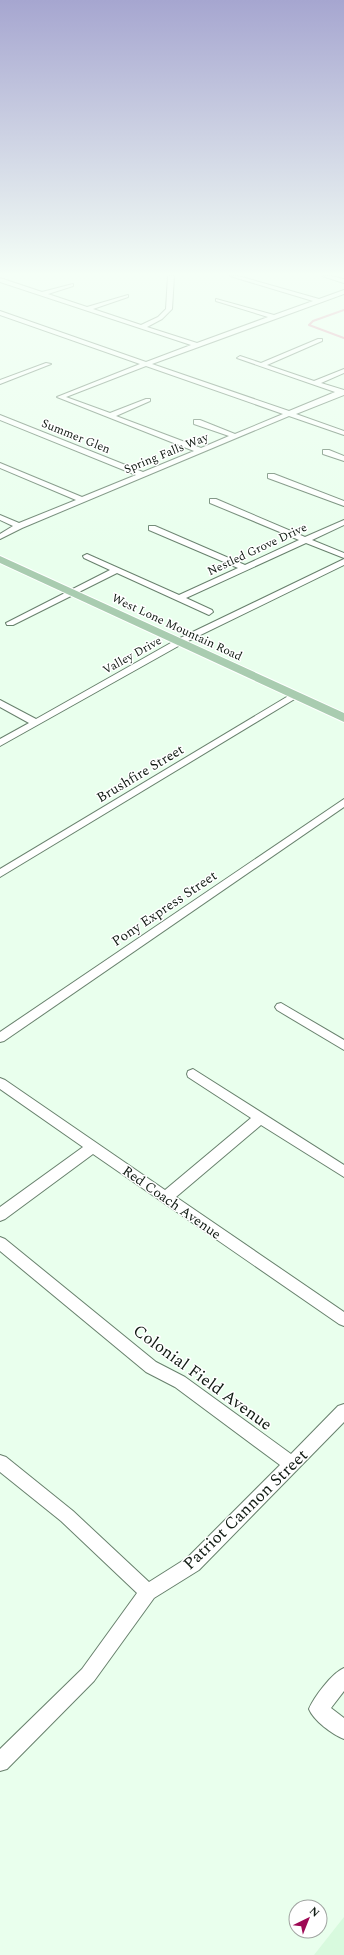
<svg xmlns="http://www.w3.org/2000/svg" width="344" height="1955" viewBox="0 0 344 1955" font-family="Spectral,serif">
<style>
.built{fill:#d8fade}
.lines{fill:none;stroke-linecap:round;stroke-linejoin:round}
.stream{stroke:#e491ab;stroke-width:2}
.minor-casing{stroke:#68816d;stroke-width:2}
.major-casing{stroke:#fff;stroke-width:2}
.minor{fill:#fff;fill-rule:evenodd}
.major{fill:#a9ccb0;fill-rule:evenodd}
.labels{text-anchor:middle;stroke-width:3;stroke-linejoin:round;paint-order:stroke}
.far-street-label{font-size:12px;fill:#111b13;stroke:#fff}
.street-label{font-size:14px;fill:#111b13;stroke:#fff}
.near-street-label{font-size:17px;fill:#111b13;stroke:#fff}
</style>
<rect width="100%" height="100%" fill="#e9ffed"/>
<path class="built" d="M 344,1917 L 344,1955 L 314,1955 Z"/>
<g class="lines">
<path class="stream" d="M 344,310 L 313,321 L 309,325 L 344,338"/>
<g class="minor-casing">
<g id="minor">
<path d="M 168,276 L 174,276 L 172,309 L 162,319 L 147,327 L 197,343 L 268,317 L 216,301 L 216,299 L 274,315 L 313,301 L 230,276 L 238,276 L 319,299 L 344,290 L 344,294 L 152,364 L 289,411 L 335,392 L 237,358 L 240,356 L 261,363 L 318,339 L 322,339 L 322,341 L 267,365 L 314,381 L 344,369 L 344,373 L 321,383 L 344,390 L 344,395 L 296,414 L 344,431 L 344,435 L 289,416 L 22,528 L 0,539 L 0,534 L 13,526 L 0,520 L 0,515 L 19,523 L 76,500 L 0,468 L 0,463 L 82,497 L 136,475 L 0,420 L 0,415 L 143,472 L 194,451 L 57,397 L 140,364 L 0,315 L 0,311 L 146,362 L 191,345 L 0,282 L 0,278 L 42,292 L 73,284 L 73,286 L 48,294 L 87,307 L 128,295 L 128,297 L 93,309 L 141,325 L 158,317 L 166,309 ZM 146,366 L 283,414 L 235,434 L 200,420 L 194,420 L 194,424 L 229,436 L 201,448 L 116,416 L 150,401 L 150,399 L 146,399 L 110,413 L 66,397 Z"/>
<path d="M 322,276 L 331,276 L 344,279 L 344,283 Z"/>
<path d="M 46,363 L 51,364 L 0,384 L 0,380 Z"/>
<path d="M 323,450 L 329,450 L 344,456 L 344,461 L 323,454 Z"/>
<path d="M 268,474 L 274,474 L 344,501 L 344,506 L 268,478 Z"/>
<path d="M 210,499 L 216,499 L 305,537 L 344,520 L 344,525 L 312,540 L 344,553 L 344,558 L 306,543 L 186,598 L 212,610 L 213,612 L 209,615 L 117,573 L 13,625 L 7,625 L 6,623 L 110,570 L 84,558 L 83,556 L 87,554 L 179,595 L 238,568 L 149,530 L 149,526 L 155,526 L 245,565 L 299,540 L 210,503 Z"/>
<path d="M 344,559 L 344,565 L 182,644 L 0,746 L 0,739 L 29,723 L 0,707 L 0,700 L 36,719 L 176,640 Z"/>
<path d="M 295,692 L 300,695 L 298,697 L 0,877 L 0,869 Z"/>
<path d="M 344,799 L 344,807 L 4,1041 L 0,1042 L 0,1032 Z"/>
<path d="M 281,1003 L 344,1040 L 344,1050 L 277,1010 L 275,1007 L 277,1004 Z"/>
<path d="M 193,1069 L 344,1165 L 344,1177 L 261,1125 L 176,1197 L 344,1312 L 344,1326 L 339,1324 L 93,1154 L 5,1219 L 0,1221 L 0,1207 L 83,1147 L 0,1089 L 0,1078 L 5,1080 L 165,1190 L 251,1118 L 188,1077 L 187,1074 L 188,1071 Z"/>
<path d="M 0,1237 L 5,1239 L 156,1362 L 185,1377 L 291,1454 L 338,1406 L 344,1404 L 344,1422 L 199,1570 L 154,1598 L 94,1681 L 7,1769 L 0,1771 L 0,1749 L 82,1669 L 137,1593 L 61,1521 L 0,1472 L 0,1455 L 6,1457 L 73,1511 L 149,1582 L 187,1558 L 280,1465 L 175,1387 L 146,1372 L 0,1251 Z"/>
<path d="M 344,1668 L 344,1691 L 331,1708 L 344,1718 L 344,1739 C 332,1734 314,1721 309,1709 C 314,1697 332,1673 344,1668 Z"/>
</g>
</g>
<g class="major-casing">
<path id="major" d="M 0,556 L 344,713 L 344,722 L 0,563 Z"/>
</g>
<use href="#minor" class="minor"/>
<use href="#major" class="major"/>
</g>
<linearGradient id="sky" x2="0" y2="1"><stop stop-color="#a6a6d0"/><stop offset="0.5" stop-color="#f5fff7"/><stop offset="1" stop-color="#f5fff7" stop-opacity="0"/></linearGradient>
<rect width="344" height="549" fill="url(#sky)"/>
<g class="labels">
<g class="far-street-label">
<text transform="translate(76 436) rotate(22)" y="4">Summer Glen</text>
<text transform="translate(166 453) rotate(-22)" y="4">Spring Falls Way</text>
<text transform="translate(257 549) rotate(-25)" y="4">Nestled Grove Drive</text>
<text transform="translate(177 627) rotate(25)" y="4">West Lone Mountain Road</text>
<text transform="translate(132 655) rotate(-29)" y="4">Valley Drive</text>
</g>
<g class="street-label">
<text transform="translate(140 773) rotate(-31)" y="5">Brushfire Street</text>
<text transform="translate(164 908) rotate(-34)" y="5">Pony Express Street</text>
<text transform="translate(172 1202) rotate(35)" y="5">Red Coach Avenue</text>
</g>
<g class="near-street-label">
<text transform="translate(203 1377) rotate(36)" y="6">Colonial Field Avenue</text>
<text transform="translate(245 1509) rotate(-44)" y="6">Patriot Cannon Street</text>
</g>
</g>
<g transform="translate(308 1919) rotate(43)"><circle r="19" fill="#ffffff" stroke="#a0a4a1"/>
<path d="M0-3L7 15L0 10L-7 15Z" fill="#9e0954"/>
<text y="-6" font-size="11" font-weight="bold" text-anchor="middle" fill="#111b13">N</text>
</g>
</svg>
